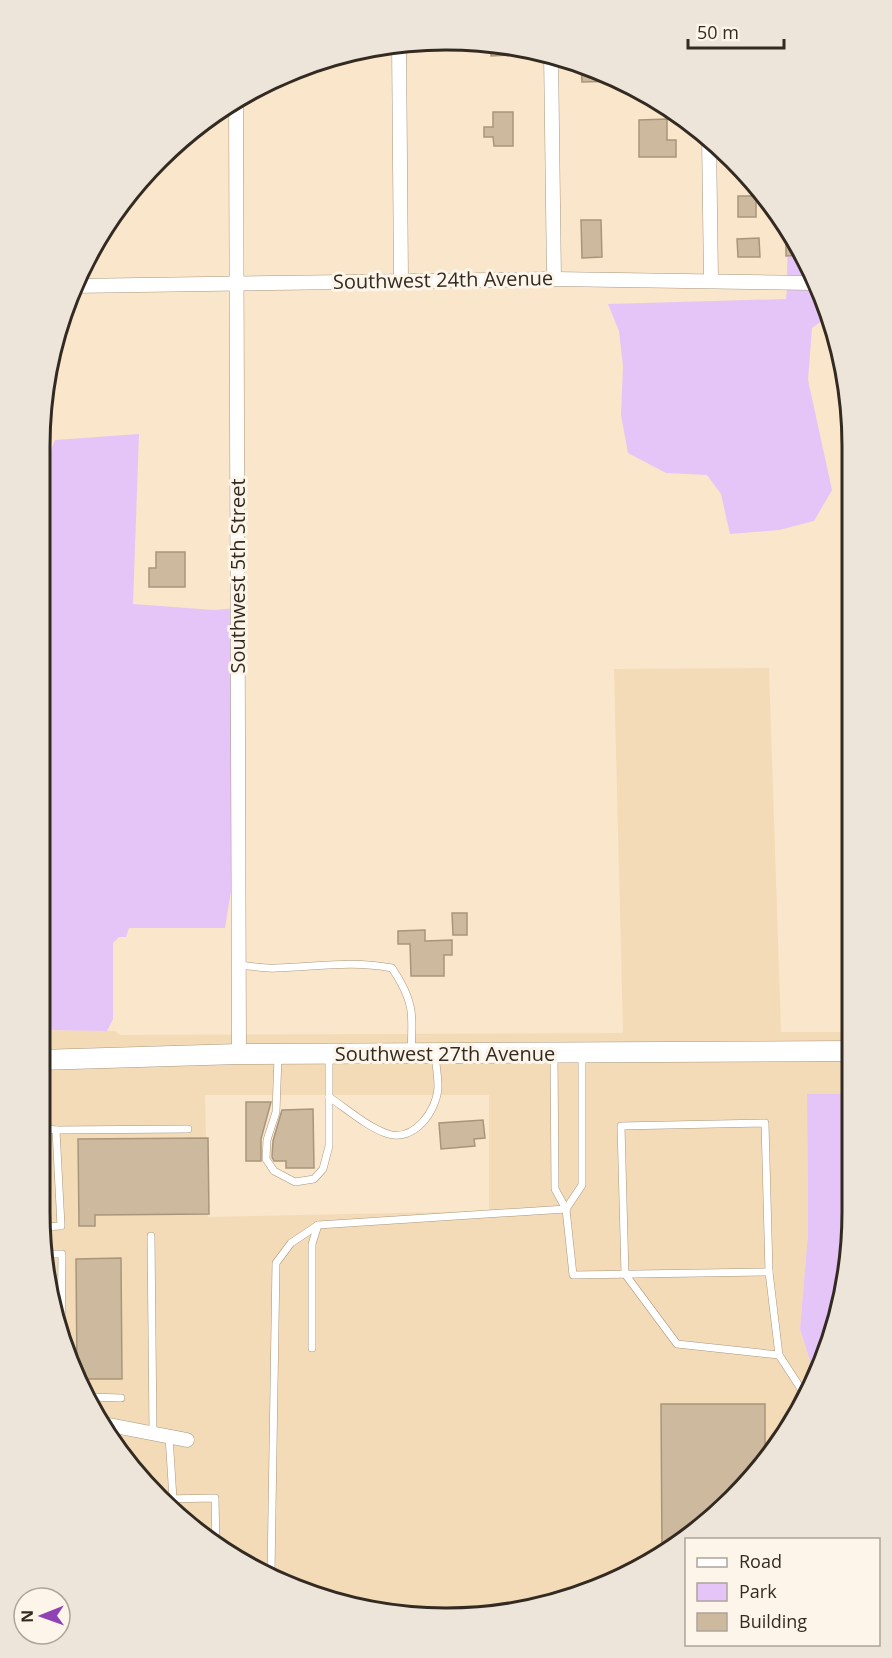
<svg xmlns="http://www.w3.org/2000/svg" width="892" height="1658" viewBox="0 0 892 1658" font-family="'Open Sans',sans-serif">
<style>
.built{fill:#f3dbb8;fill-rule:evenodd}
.green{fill:#e5c5f7}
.building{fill:#ccb99e;stroke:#a8967b;stroke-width:1.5}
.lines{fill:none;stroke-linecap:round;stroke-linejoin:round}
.service-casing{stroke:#a9977d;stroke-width:8}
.minor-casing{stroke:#a9977d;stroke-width:15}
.secondary-casing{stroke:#a9977d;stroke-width:21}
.service{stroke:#fff;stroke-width:7}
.minor{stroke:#fff;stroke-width:14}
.secondary{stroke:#fff;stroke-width:20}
.labels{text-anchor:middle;stroke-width:6;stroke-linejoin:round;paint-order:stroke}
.street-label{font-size:20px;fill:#332b21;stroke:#fdf5ea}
.rim{fill:none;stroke:#332b21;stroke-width:3}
</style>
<rect width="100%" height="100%" fill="#fae6ca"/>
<g class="built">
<path d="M 769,668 L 781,1032 L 851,1032 L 852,1045 L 39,1053 L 39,1030 L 115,1031 L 120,1035 L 623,1033 L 614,669 Z"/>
<path d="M 852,1058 L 852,1094 L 807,1095 L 808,1233 L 800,1329 L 816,1380 L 811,1392 L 734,1500 L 626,1577 L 552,1605 L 473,1618 L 341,1605 L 220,1551 L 123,1460 L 61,1343 L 39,1212 L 39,1066 L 239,1061 ZM 205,1095 L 489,1095 L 489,1211 L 208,1217 Z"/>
</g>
<g class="green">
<path d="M 788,231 L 814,277 L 787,276 Z"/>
<path d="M 821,288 L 829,316 L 812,328 L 808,380 L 832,490 L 814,521 L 779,530 L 730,534 L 721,494 L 707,475 L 666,473 L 628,453 L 621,415 L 623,366 L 619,331 L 608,304 L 786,299 L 787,289 Z"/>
<path d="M 139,434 L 133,604 L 214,610 L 237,608 L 237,854 L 225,928 L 129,928 L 126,937 L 119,937 L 113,943 L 113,1019 L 107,1031 L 39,1030 L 40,478 L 55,440 Z"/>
<path d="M 807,1094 L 852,1094 L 852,1238 L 839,1318 L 816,1380 L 800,1329 L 808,1233 Z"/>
</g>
<g class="building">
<path d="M 491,43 L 512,46 L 512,55 L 491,56 Z"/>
<path d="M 581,64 L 625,81 L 582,82 Z"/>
<path d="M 493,112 L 513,112 L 513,146 L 494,146 L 493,137 L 484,137 L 484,127 L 493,127 Z"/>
<path d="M 667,119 L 667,140 L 676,140 L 676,157 L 639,157 L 639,120 Z"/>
<rect x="738" y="196" width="18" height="21"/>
<path d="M 581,220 L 601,220 L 602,257 L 582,258 Z"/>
<path d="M 786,227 L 799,250 L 802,255 L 786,256 Z"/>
<path d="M 759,238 L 760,257 L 738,257 L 737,239 Z"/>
<path d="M 156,552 L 185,552 L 185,587 L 149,587 L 149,568 L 156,568 Z"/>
<path d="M 452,913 L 467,913 L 467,935 L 453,935 Z"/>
<path d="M 425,930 L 425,941 L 452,940 L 452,955 L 444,955 L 444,976 L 411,976 L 410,944 L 398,944 L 398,931 Z"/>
<path d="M 246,1102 L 271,1102 L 261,1139 L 261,1161 L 246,1161 Z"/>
<path d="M 313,1109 L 314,1168 L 286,1168 L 286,1161 L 274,1161 L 272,1157 L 273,1141 L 282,1110 Z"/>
<path d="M 483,1120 L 485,1138 L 474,1139 L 475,1146 L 441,1149 L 439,1123 Z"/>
<path d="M 208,1138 L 209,1214 L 95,1215 L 95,1226 L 79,1226 L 78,1139 Z"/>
<path d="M 121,1258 L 122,1379 L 80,1379 L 77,1374 L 76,1259 Z"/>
<path d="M 661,1404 L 765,1404 L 765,1457 L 734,1500 L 662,1551 Z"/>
</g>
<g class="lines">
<g class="service-casing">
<g id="service">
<path d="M 239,965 C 251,966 264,969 276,968 C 318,967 350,960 392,968 C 414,1001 413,1013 411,1051"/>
<path d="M 554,1054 L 555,1189 L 566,1209 L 573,1275 L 769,1272 L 779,1355 L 807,1398"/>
<path d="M 278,1056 L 276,1112 L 267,1140 L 266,1159 L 274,1171 L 295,1182 L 314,1179 L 323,1169 L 329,1146 L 329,1056"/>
<path d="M 329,1097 C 347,1109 367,1127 388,1134 C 414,1142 437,1111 438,1087 C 438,1076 436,1065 435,1055"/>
<path d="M 39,1128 L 56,1130 L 61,1226 L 41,1227"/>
<path d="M 56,1130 L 188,1129"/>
<path d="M 566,1209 L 582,1185 L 582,1054"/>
<path d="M 151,1236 L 153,1433"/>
<path d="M 46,1254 L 62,1254 L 61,1342"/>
<path d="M 769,1272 L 765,1123 L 621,1126 L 625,1274 L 677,1344 L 779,1355"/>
<path d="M 312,1348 L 312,1244 L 318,1225"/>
<path d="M 90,1397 L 121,1398"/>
<path d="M 169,1436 L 173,1499"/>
<path d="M 165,1499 L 215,1498 L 216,1547"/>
<path d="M 271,1573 L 276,1263 L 291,1243 L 318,1225 L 566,1209"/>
</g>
</g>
<g class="minor-casing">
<g id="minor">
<path d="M 399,42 L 401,280"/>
<path d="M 551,53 L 554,279"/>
<path d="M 236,98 L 239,1054"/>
<path d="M 709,137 L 711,280"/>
<path d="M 73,286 L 554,279 L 814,283"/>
<path d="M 104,1424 L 187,1440"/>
</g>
</g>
<g class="secondary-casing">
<path id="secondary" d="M 39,1060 L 239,1054 L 852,1051"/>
</g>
<use href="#service" class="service"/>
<use href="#minor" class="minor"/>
<use href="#secondary" class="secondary"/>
</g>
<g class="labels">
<g class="street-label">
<text transform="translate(443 280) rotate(-1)" y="7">Southwest 24th Avenue</text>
<text transform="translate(238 576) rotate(-90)" y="7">Southwest 5th Street</text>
<text x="445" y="1061">Southwest 27th Avenue</text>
</g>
</g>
<path d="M0 0H892V1658H0ZM446 50H446A396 396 0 0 1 842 446V1212A396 396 0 0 1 446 1608H446A396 396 0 0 1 50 1212V446A396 396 0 0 1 446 50Z" fill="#ede5da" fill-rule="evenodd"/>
<path class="rim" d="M446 50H446A396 396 0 0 1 842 446V1212A396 396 0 0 1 446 1608H446A396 396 0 0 1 50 1212V446A396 396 0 0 1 446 50Z"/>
<rect x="685" y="1538" width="195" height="108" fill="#fdf5ea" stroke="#aca49a" stroke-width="1.5"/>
<rect x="697" y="1558" width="30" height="9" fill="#ffffff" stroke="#aca49a" stroke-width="1.5"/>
<text x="739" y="1568" font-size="18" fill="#332b21">Road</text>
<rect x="697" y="1583" width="30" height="18" fill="#e5c5f7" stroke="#aca49a" stroke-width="1.5"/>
<text x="739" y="1598" font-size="18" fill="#332b21">Park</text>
<rect x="697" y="1613" width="30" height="18" fill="#ccb99e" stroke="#aca49a" stroke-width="1.5"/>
<text x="739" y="1628" font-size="18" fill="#332b21">Building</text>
<g transform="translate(42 1616) rotate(269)"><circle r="28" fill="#fdf5ea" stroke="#aca49a" stroke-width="1.5"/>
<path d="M0-4.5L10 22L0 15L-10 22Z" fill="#8f42b3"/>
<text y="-9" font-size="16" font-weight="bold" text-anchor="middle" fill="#332b21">N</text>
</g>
<path d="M688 39v9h96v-9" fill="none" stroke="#332b21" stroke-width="3"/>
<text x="697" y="39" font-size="18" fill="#332b21" stroke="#fdf5ea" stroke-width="4.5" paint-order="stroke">50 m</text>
</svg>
